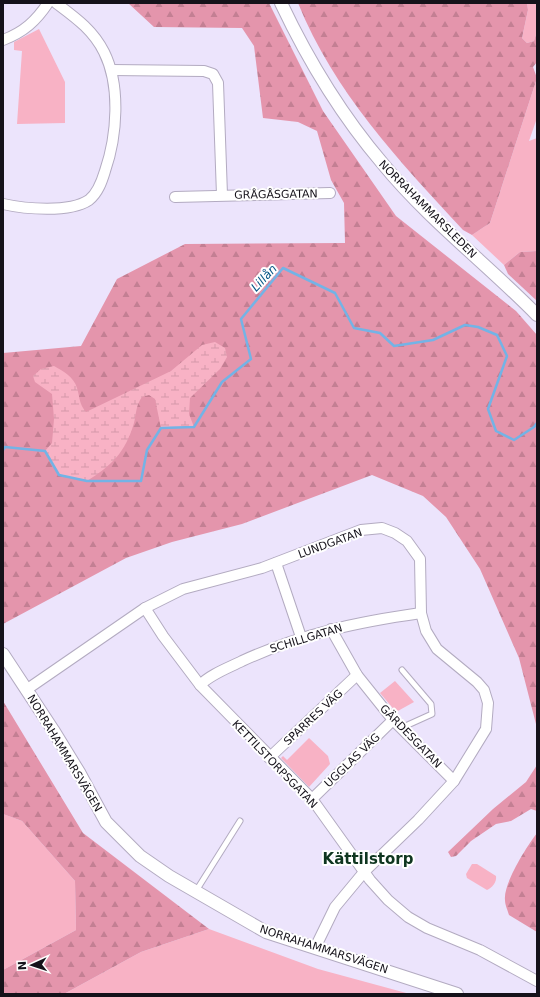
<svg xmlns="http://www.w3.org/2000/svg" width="540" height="997" viewBox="0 0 540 997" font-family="'DejaVu Sans',sans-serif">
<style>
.green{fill:#f8b2c5}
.forest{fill:url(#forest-firs)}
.wetland{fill:url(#wetland-marsh)}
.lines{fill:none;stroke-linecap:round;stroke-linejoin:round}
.stream{stroke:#73b3e6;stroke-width:2.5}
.service-casing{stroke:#b3abc1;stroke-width:7}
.minor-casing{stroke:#b3abc1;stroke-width:12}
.tertiary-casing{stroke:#b3abc1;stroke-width:14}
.service{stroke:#fff;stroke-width:5}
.minor{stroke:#fff;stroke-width:10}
.tertiary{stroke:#fff;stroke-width:12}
.labels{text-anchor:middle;stroke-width:4;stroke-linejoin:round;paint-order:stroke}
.street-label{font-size:11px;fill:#15121a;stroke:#fff}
.water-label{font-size:12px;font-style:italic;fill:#045584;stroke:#fff}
.district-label{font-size:15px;font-weight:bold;fill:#0f3620;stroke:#fff}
</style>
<defs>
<pattern id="forest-firs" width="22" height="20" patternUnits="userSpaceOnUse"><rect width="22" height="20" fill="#e495ac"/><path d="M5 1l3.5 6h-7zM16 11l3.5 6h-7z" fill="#c37f93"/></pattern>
<pattern id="wetland-marsh" width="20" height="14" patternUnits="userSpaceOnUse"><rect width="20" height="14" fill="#f8b2c5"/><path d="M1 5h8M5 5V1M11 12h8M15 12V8" fill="none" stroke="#d498a9"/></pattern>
</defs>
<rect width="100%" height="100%" fill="#ece4fc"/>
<g class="green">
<path d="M 527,3 L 537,3 L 537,31 L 534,41 L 527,43 L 522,38 L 528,10 Z"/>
<path d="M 39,29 L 65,82 L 65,123 L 17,124 L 22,51 L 14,50 L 14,42 Z"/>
<path d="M 537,78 L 537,118 L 529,141 L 537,138 L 537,251 L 520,252 L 504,265 L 472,235 L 490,223 Z"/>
<path d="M 395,681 L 414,702 L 396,712 L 380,693 Z"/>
<path d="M 309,738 L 328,756 L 330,764 L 309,787 L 281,758 L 283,756 L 287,760 Z"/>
<path d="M 3,814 L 22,821 L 75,881 L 76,930 L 3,970 Z"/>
<path d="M 472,864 L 477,864 L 496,876 C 497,882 492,888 487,890 L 467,878 L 466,874 Z"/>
<path d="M 209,929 L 318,969 L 410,994 L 64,994 L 141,952 Z"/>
</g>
<g class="forest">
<path d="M 128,3 L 269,3 L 323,111 L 396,216 L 516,311 L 537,335 L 537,728 L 519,658 L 480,569 L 446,517 L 423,496 L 372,475 L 242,524 L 172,542 L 126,558 L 3,624 L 3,449 L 5,447 L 3,444 L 3,353 L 81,346 L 117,279 L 185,244 L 345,243 L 344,203 L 331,180 L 317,131 L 298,122 L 263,118 L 254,46 L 242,28 L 154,27 Z"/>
<path d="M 298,3 L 527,3 L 528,10 L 522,38 L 527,43 L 534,41 L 537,31 L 537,62 L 533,67 L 537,78 L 490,223 L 472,235 L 463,230 C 399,161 334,92 298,3 Z"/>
<path d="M 537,251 L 537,301 L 508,274 L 504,265 L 520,252 Z"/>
<path d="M 3,701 L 83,833 L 209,929 L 141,952 L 64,994 L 3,994 L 3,970 L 76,930 L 75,881 L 22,821 L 3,814 Z"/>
<path d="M 537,765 L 537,811 L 531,809 L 511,821 L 496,824 L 471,841 L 456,856 L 451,857 L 448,852 L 493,809 L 526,782 Z"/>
<path d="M 537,833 L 537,932 L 509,915 C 508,911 505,905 505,900 C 503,884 527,846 537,833 Z"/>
</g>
<path class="wetland" d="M 215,342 L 225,348 L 227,357 L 220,369 L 190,398 L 189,414 L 194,427 L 161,428 L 155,399 L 149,395 L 142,397 C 136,405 136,414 134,423 C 125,453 112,465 87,481 L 59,475 L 45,451 L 52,443 L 54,419 L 52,394 L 35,382 L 33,376 L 41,369 L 54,366 C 63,371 74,377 77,388 C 80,398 79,404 86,412 L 171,371 L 202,345 Z"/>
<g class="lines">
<path class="stream" d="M 3,450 L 5,447 L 45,451 L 59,475 L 87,481 L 141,481 L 147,450 L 161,428 L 194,427 L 222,382 L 251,359 L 241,319 L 283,268 L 335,293 L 354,328 L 380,333 L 394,346 L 433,340 L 465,325 L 478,327 L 497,335 L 507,356 L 488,409 L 496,431 L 514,440 L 534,427 L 537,423"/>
<g class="service-casing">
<g id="service">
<path d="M 401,728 L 432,714 L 431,704 L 402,670"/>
<path d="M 196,891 L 240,821"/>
</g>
</g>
<g class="minor-casing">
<g id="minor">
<path d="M 3,40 C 24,32 36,21 48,3"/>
<path d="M 111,70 L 204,71 L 213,74 L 218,83 L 222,195"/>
<path d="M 175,197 L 330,193"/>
<path d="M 3,204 C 25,209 70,213 89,200 C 98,193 102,181 105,171 C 117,136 121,86 104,52 C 93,30 76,18 56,3"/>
<path d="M 276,563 L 301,637"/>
<path d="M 145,608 L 163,636 L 200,685 L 312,799 L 370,880 L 388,900 L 408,917 L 427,928 L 480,950 L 537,981"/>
<path d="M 331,629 L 357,675 L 393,720 L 454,781"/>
<path d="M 200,685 C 211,674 228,668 242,661 C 301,634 357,622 421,613"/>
<path d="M 26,690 L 145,608 L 183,589 L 262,568 L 361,530 L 382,528 L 395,533 L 407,541 L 420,559 L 421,613 L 426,631 L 437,649 L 477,682 L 484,690 L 488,703 L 486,729 L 454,781 L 418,820 L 364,872 L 335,907 L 315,948"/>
<path d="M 269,758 L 357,675"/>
<path d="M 312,799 L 393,720"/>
</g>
</g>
<g class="tertiary-casing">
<g id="tertiary">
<path d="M 281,3 C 308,60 342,116 383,164 C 429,220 487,264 537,315"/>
<path d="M 3,654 L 53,730 L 80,774 L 106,822 L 140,856 L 169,876 L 266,932 L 457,994"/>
</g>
</g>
<use href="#service" class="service"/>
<use href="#minor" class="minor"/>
<use href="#tertiary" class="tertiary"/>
</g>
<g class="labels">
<g class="street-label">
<text transform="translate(276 194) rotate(-1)" y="4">GRÅGÅSGATAN</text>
<text transform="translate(428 209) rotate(45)" y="4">NORRAHAMMARSLEDEN</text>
<text transform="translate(330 543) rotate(-20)" y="4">LUNDGATAN</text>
<text transform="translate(306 638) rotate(-17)" y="4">SCHILLGATAN</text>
<text transform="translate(313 717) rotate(-43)" y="4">SPARRES VÄG</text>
<text transform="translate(411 736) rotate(46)" y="4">GÄRDESGATAN</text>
<text transform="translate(65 753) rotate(59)" y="4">NORRAHAMMARSVÄGEN</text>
<text transform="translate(352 760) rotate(-44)" y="4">UGGLAS VÄG</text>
<text transform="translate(275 764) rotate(46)" y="4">KETTILSTORPSGATAN</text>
<text transform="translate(324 949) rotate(18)" y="4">NORRAHAMMARSVÄGEN</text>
</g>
<g class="water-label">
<text transform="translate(264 278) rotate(-47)" y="4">Lillån</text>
</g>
<g class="district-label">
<text x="368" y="864">Kättilstorp</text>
</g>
</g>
<rect width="540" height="997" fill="none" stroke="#15121a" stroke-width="8"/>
<g transform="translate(32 965) rotate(267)" stroke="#ffffff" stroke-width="3" paint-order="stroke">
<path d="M0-3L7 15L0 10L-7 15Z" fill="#15121a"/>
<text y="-6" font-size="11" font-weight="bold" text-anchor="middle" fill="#15121a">N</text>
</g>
</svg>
